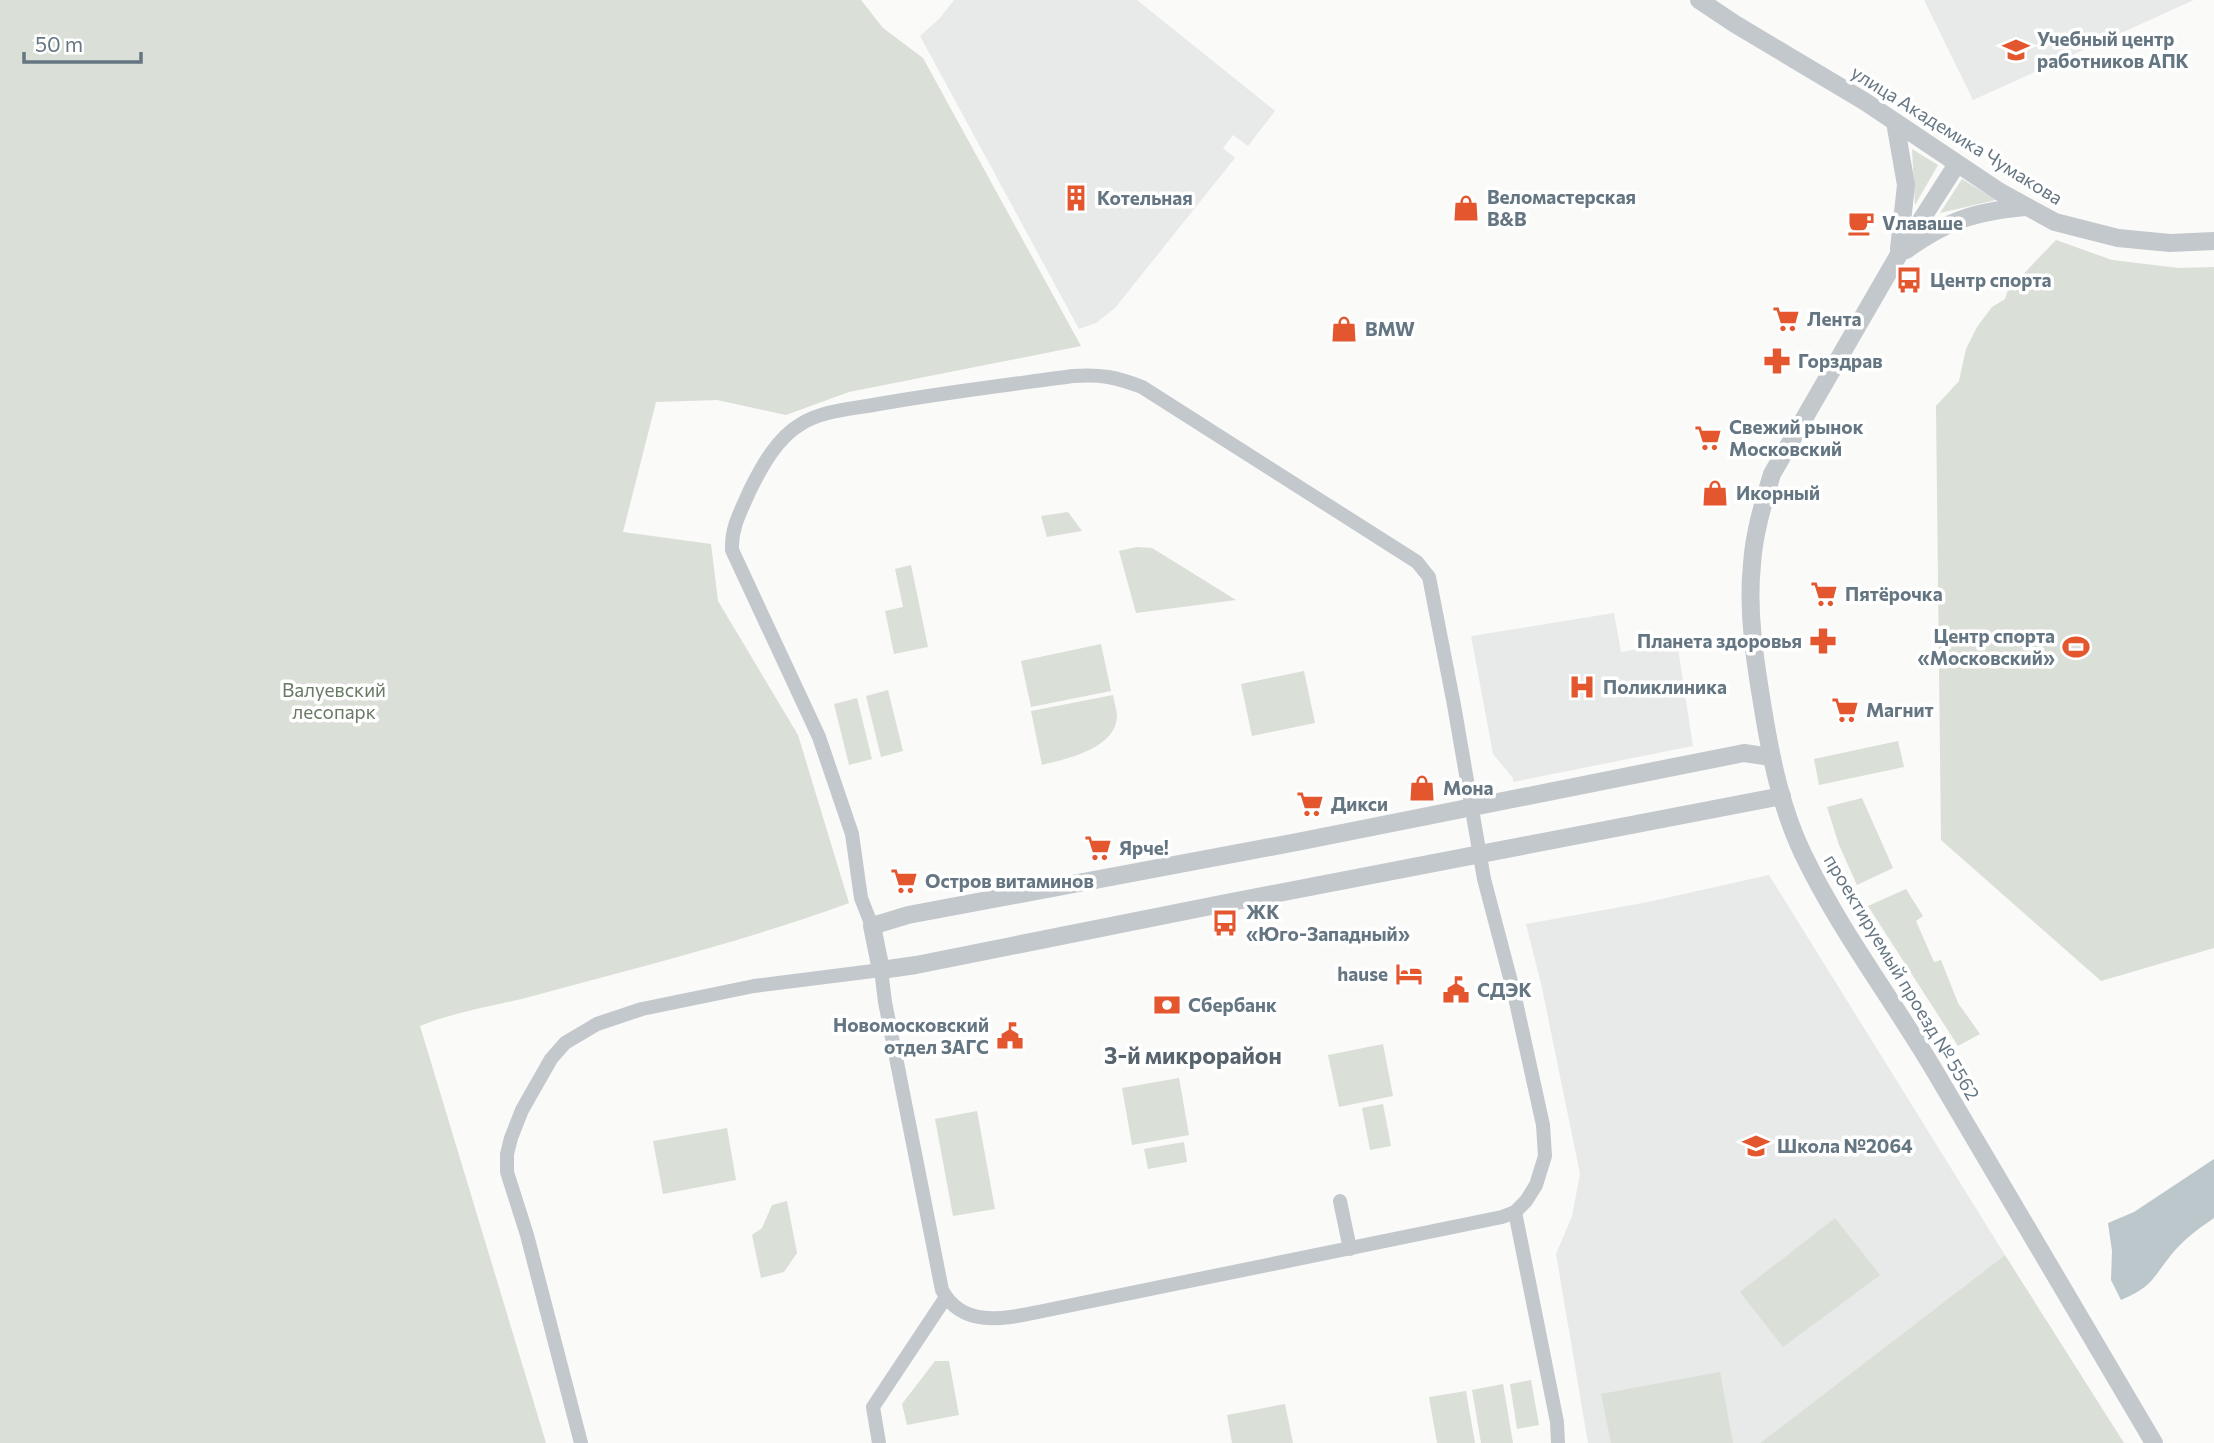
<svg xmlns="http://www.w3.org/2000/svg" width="2214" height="1443" viewBox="0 0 2214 1443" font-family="Commissioner,sans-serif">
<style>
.built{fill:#e8e9e9}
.green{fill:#dadfd7}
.water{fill:#bbc7cb}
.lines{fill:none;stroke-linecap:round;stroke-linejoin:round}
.minor{stroke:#c3c8cc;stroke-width:14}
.tertiary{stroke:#c3c8cc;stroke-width:18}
.labels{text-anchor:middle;stroke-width:7;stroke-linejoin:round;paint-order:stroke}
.poi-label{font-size:19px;font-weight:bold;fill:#657683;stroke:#fff;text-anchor:start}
.street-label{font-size:19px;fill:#657683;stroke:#fff}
.park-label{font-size:19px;fill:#687a64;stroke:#fff}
.quarter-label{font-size:23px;font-weight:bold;fill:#57646e;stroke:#fff}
</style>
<rect width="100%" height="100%" fill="#fafaf8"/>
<g class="built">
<path d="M 954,0 L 1137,0 L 1275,111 L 1248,146 L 1233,135 L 1223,148 L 1235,158 L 1115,308 L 1096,323 L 1079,329 L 920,36 L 940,18 Z"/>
<path d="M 1924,0 L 2194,0 L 1973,100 Z"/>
<path d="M 1614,613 L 1621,652 L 1677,642 L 1693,746 L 1513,782 L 1513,778 L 1493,754 L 1471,636 Z"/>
<path d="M 1769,875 L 2005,1255 L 1760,1443 L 1588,1443 L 1556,1254 L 1572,1216 L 1580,1174 L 1542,988 L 1526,924 L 1648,902 Z"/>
</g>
<g class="green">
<path d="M 0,0 L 861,0 L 883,28 L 923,58 L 1081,346 L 849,392 L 786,415 L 717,400 L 656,402 L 623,532 L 711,544 L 718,601 L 798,735 L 849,903 C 746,941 638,967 533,996 C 495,1006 457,1011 420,1026 L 546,1443 L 0,1443 Z"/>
<path d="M 1912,149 L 1938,165 L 1915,205 Z"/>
<path d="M 1962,179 L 1996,200 L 1940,213 Z"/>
<path d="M 2056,240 L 2112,260 L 2179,268 L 2214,267 L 2214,948 L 2101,981 L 1941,840 L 1936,406 L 1959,381 L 1966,349 L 1977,327 L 1992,307 L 2005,299 L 2008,290 Z"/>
<path d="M 1068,512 L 1082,531 L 1047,537 L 1041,516 Z"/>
<path d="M 1137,547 L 1152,548 L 1236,600 L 1136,613 L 1119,551 Z"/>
<path d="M 911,565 L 928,647 L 894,654 L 885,611 L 903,607 L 895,569 Z"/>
<path d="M 1101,644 L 1111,691 L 1031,707 L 1021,661 Z"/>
<path d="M 1304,671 L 1315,723 L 1252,736 L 1241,684 Z"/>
<path d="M 888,690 L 903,751 L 881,757 L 866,696 Z"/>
<path d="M 1113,695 C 1114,702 1117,710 1117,717 C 1115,749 1066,759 1042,765 L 1031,711 Z"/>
<path d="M 857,698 L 872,759 L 849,765 L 834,704 Z"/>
<path d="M 1898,741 L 1904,767 L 1819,785 L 1814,759 Z"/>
<path d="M 1862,798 L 1893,868 L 1857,885 L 1839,845 L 1827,807 Z"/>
<path d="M 1906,889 L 1923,916 L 1916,921 L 1934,962 L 1941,960 L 1958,1003 L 1980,1034 L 1958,1046 L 1868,906 Z"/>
<path d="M 1383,1044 L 1393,1096 L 1339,1107 L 1328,1055 Z"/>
<path d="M 1179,1078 L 1189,1135 L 1132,1145 L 1122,1088 Z"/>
<path d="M 1383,1104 L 1391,1146 L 1370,1150 L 1362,1108 Z"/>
<path d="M 977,1111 L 995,1209 L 953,1216 L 935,1119 Z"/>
<path d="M 727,1128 L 736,1180 L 663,1194 L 653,1141 Z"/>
<path d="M 1184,1142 L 1187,1162 L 1148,1169 L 1144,1149 Z"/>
<path d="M 787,1201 L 797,1253 L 784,1272 L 761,1278 L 752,1235 L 762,1228 L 772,1205 Z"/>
<path d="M 1835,1218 L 1880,1275 L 1783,1347 L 1740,1292 Z"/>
<path d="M 2005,1255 L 2124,1443 L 1760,1443 Z"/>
<path d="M 935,1361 L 949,1361 L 959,1415 L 907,1425 L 902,1404 Z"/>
<path d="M 1720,1372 L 1733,1443 L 1611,1443 L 1601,1394 Z"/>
<path d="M 1531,1380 L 1539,1425 L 1517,1429 L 1510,1384 Z"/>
<path d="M 1503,1384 L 1513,1443 L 1481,1443 L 1472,1390 Z"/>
<path d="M 1466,1391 L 1475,1443 L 1437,1443 L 1429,1397 Z"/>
<path d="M 1285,1404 L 1293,1443 L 1232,1443 L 1227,1415 Z"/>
</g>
<path class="water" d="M 2214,1159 L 2214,1218 C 2198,1229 2183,1240 2171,1255 C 2151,1280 2153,1286 2121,1300 L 2111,1280 L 2112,1251 L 2108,1223 L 2134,1212 Z"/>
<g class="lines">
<g class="minor">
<path d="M 1340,1201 L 1350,1249"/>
<path d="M 1515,1212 L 1557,1422 L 1558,1443"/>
<path d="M 581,1443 L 527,1235 L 507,1172 L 507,1154 L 511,1138 L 522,1110 L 551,1059 L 565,1043 L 597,1024 L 642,1009 L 754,986 L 881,970 L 885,1002 L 942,1290 C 962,1328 1004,1319 1038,1312 L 1502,1217 L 1515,1212 L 1526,1201 L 1536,1185 L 1545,1156 L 1543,1125 L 1514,993 L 1484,879 L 1454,705 L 1429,577 L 1417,562 L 1142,387 C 1116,377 1101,374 1073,376 C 1007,385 939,393 873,405 C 850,409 821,411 801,424 C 777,438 762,466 750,490 C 741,511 731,527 732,550 L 819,737 L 852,834 L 861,898 L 872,926"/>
<path d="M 879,1443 L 873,1407 L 946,1297"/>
</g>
<g class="tertiary">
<path d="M 1699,0 L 1735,24 L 1864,101 L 2000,192 L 2055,222 L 2118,238 L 2170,243 L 2214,241"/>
<path d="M 1895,122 L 1906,185 L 1899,249"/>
<path d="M 1957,164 L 1898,256 L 1772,474 C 1763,504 1754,533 1752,564 C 1747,612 1755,661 1763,709 C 1771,758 1781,808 1803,854 C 1841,933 1896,1004 1940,1080 C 2011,1201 2082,1322 2154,1443"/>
<path d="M 1906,250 C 1949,220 1973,212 2025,207"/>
<path d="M 1771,757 L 1744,753 L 1297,842 L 908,915 L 872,926 L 881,970 L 916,965 L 1221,904 L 1782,796"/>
</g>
</g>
<defs>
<g id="school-bare" transform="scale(2.1)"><path d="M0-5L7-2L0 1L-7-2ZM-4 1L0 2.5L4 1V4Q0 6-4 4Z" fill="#e4572e" stroke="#fff" stroke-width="2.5" paint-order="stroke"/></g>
<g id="building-bare" transform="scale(2.1)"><path d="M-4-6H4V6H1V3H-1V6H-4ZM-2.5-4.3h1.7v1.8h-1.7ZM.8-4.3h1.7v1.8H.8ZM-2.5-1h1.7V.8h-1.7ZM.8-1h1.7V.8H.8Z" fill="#e4572e" stroke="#fff" stroke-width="2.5" paint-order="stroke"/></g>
<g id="shop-bare" transform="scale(2.1)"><path d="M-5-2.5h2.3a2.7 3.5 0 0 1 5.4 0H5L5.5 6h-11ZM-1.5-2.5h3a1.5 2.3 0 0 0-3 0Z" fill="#e4572e" stroke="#fff" stroke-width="2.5" paint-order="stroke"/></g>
<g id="cafe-bare" transform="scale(2.1)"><path d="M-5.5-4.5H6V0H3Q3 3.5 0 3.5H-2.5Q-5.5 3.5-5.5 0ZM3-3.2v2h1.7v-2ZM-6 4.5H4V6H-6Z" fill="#e4572e" stroke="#fff" stroke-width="2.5" paint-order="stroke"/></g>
<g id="bus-bare" transform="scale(2.1)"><path d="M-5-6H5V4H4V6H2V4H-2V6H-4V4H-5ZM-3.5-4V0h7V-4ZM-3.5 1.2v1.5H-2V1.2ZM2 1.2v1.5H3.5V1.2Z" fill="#e4572e" stroke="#fff" stroke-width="2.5" paint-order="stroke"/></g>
<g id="supermarket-bare" transform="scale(2.1)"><path d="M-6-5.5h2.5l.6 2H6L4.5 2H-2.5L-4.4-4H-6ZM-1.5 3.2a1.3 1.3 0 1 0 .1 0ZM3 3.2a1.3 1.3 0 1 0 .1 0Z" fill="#e4572e" stroke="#fff" stroke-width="2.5" paint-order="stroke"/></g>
<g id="pharmacy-bare" transform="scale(2.1)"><path d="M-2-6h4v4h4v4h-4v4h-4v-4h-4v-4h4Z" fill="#e4572e" stroke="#fff" stroke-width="2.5" paint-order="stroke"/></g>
<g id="stadium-bare" transform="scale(2.1)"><path d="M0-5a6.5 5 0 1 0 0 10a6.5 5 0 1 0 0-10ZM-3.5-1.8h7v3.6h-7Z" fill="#e4572e" stroke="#fff" stroke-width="2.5" paint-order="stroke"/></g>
<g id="hospital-bare" transform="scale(2.1)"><path d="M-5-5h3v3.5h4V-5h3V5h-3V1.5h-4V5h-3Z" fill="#e4572e" stroke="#fff" stroke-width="2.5" paint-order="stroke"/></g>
<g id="hotel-bare" transform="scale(2.1)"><path d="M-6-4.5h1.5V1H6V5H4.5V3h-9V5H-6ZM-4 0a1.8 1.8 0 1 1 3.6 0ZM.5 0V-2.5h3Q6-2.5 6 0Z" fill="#e4572e" stroke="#fff" stroke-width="2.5" paint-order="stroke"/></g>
<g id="civic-bare" transform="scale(2.1)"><path d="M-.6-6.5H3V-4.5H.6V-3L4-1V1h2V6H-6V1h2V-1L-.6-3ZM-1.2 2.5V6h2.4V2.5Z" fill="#e4572e" stroke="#fff" stroke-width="2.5" paint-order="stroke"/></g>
<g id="bank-bare" transform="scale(2.1)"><path d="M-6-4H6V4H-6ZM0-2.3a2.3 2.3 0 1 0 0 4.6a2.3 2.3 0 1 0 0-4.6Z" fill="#e4572e" stroke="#fff" stroke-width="2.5" paint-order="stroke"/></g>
</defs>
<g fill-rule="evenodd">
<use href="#school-bare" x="2016" y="50"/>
<use href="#building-bare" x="1076" y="198"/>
<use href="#shop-bare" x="1466" y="208"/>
<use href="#cafe-bare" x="1861" y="223"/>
<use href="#bus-bare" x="1909" y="280"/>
<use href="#supermarket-bare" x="1786" y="319"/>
<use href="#shop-bare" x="1344" y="329"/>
<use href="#pharmacy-bare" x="1777" y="361"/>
<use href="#supermarket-bare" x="1708" y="438"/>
<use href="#shop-bare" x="1715" y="493"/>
<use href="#supermarket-bare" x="1824" y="594"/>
<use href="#pharmacy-bare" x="1823" y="641"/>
<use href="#stadium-bare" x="2076" y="647"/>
<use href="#hospital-bare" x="1582" y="687"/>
<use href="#supermarket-bare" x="1845" y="710"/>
<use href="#shop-bare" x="1422" y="788"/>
<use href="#supermarket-bare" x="1310" y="804"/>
<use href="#supermarket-bare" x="1098" y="848"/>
<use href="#supermarket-bare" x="904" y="881"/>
<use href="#bus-bare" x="1225" y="923"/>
<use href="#hotel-bare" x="1409" y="974"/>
<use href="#civic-bare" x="1456" y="990"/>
<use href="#bank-bare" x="1167" y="1005"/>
<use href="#civic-bare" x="1010" y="1036"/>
<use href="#school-bare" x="1756" y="1146"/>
</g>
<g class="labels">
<g class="poi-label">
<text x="2037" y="46">Учебный центр<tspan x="2037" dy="22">работников АПК</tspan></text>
<text x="1487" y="204">Веломастерская<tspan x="1487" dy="22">B&amp;B</tspan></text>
<text x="1097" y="205">Котельная</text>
<text x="1882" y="230">Vлаваше</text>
<text x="1930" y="287">Центр спорта</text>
<text x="1807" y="326">Лента</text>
<text x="1365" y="336">BMW</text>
<text x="1798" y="368">Горздрав</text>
<text x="1729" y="434">Свежий рынок<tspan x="1729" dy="22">Московский</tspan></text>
<text x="1736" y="500">Икорный</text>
<text x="1845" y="601">Пятёрочка</text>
<text x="2055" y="643" text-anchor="end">Центр спорта<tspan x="2055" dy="22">«Московский»</tspan></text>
<text x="1802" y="648" text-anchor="end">Планета здоровья</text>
<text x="1603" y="694">Поликлиника</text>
<text x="1866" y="717">Магнит</text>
<text x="1443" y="795">Мона</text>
<text x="1331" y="811">Дикси</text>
<text x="1119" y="855">Ярче!</text>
<text x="925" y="888">Остров витаминов</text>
<text x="1246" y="919">ЖК<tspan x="1246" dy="22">«Юго-Западный»</tspan></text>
<text x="1388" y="981" text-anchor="end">hause</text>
<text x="1477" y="997">СДЭК</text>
<text x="1188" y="1012">Сбербанк</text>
<text x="989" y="1032" text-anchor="end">Новомосковский<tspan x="989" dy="22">отдел ЗАГС</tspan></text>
<text x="1777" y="1153">Школа №2064</text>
</g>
<g class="street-label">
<text transform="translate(1957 135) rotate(32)" y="7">улица Академика Чумакова</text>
<text transform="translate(1902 977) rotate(59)" y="7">проектируемый проезд № 5562</text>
</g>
<g class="park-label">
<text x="334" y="697">Валуевский<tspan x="334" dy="22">лесопарк</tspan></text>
</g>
<g class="quarter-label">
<text x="1193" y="1064">3-й микрорайон</text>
</g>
</g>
<path d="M24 52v10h117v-10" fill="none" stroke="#657683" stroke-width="3.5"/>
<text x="35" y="52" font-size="21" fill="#657683" stroke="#ffffff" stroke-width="5" paint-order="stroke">50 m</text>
</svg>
